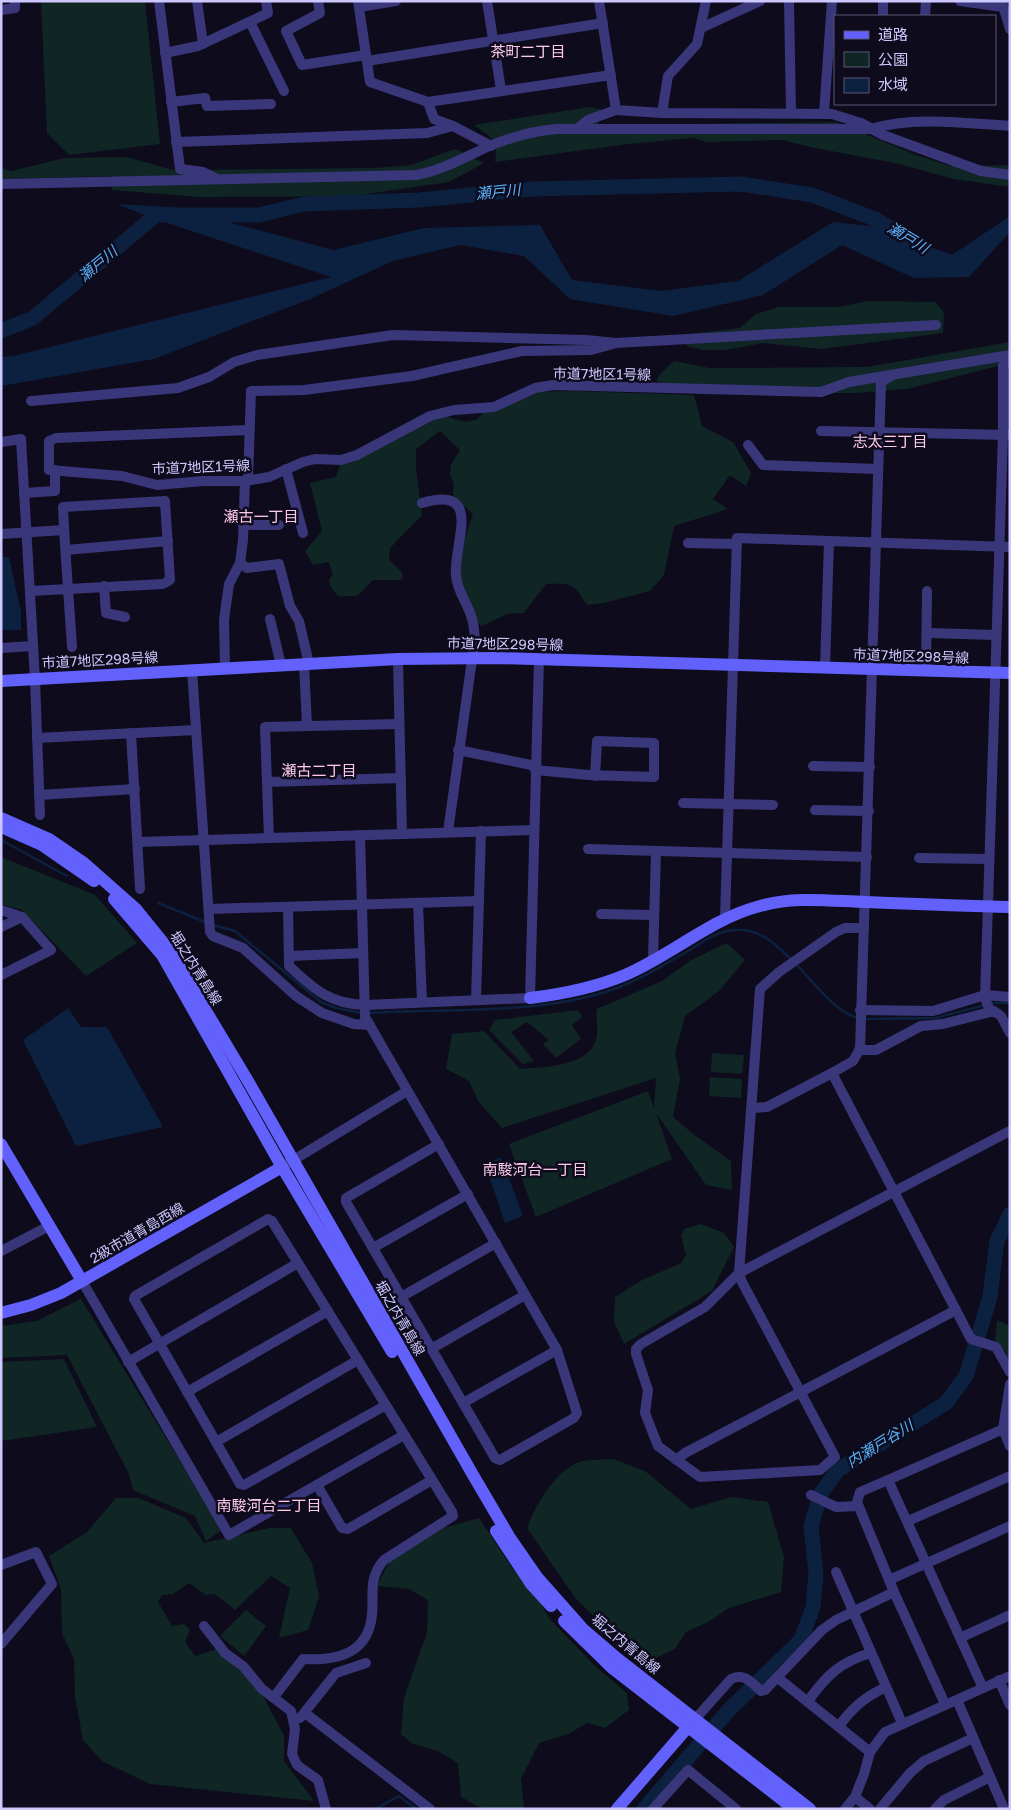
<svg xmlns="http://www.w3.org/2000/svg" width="1011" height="1810" viewBox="0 0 1011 1810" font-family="'Golos Text','Noto Sans JP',sans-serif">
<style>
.green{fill:#0f2625}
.water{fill:#0c213f}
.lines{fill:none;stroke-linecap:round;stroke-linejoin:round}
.stream{stroke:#0c213f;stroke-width:2.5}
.river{stroke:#0c213f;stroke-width:15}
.street{stroke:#39377a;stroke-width:10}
.secondary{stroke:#6261fc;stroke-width:12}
.labels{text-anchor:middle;stroke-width:5;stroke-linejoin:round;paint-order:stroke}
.street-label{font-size:14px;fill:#cdc8fe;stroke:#0e0b1c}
.neighbourhood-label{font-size:15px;fill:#fecaec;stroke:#0e0b1c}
.water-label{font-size:15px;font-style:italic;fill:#58b2fc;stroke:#0e0b1c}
</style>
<rect width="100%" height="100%" fill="#0e0b1c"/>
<g class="green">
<path d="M 41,1 L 145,1 L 160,144 L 69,155 L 47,133 Z"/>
<path d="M 590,107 L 602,110 L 598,125 L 836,122 L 916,155 L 951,166 L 1010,165 L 1010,187 L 954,179 L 895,163 L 815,148 L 782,140 L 708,142 L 693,138 L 628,144 L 495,162 C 499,141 490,136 474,125 Z"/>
<path d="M 455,149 L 484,163 L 449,182 L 352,196 L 198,197 L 112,190 L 112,176 L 1,179 L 1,168 L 11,171 L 65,158 L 126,157 L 174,170 L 374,168 L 411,165 Z"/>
<path d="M 868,301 L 935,302 L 944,312 L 943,333 L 821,349 L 763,343 L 725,350 L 702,350 L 686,346 L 690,334 L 740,328 L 756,314 L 779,307 L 838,307 Z"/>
<path d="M 1010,342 L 1010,363 L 907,389 L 856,393 L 697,394 L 656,381 L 660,374 L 674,361 L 709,368 L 867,367 Z"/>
<path d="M 571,391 L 694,395 L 702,426 L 733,442 L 751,473 L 746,486 L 730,475 L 713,499 L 728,509 L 674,526 L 664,575 L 650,591 L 604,603 L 587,605 C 573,583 572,583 546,584 L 524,613 L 507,614 L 482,626 L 477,622 C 472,609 464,595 461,582 C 456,560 466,534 473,514 L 453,496 L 454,484 L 450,474 L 451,465 L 460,450 L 440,431 L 416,449 L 416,469 L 422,515 L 390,548 L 389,560 L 401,571 L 403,576 L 401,580 L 373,580 L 357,596 L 338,596 L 330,586 L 329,579 L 333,575 L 329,562 L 313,565 L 305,551 L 322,531 L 310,483 L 336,477 L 340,465 L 441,415 L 466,422 L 476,420 L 485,411 L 532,392 Z"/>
<path d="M 1,857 L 95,895 L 137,943 L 86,976 L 22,910 L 1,904 Z"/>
<path d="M 727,943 L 745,960 L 719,991 L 685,1016 L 675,1053 L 680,1079 L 673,1117 L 697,1137 L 731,1161 L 732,1190 L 706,1185 L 656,1113 L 672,1159 L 536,1217 L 509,1144 L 648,1091 L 654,1108 L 656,1078 L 502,1128 L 478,1101 L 469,1081 L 446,1069 L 452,1034 L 484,1031 L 520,1069 C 543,1067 588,1067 596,1040 C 599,1031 595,1019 597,1009 L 662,981 L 693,959 Z"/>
<path d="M 578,1010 L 582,1017 L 572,1025 L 581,1039 L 556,1058 L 543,1044 L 549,1040 L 527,1022 L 511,1032 L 534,1061 L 523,1064 L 489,1030 L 495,1020 Z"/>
<path d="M 712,1053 L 744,1055 L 742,1074 L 711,1072 Z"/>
<path d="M 710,1077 L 742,1079 L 741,1098 L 709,1096 Z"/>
<path d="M 701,1224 L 724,1233 L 734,1247 L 712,1291 L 624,1344 L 614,1321 L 615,1297 L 642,1280 L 681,1263 L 686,1255 L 681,1236 L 684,1229 Z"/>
<path d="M 81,1299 L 222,1530 L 206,1541 L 195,1516 L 133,1490 L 129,1474 L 67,1355 L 1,1358 L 1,1326 L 37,1321 Z"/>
<path d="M 997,1320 L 1010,1326 L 1009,1364 L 1006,1352 L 995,1341 Z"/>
<path d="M 64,1359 L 97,1427 L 1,1441 L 1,1362 Z"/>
<path d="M 613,1459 L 645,1471 L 691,1509 L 731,1497 L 768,1502 L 784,1557 L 781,1592 L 729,1608 L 708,1622 L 686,1632 L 675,1649 L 652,1660 L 618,1639 L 576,1599 L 527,1528 C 536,1504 556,1469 582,1461 C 592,1459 604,1460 613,1459 Z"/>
<path d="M 116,1498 L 138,1498 L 186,1518 L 204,1543 L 269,1528 L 291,1528 L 312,1563 L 319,1597 L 308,1630 L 279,1638 L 290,1588 L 271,1576 L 235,1610 L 215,1594 L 206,1595 L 189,1583 L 173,1594 L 162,1595 L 158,1602 L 172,1626 L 184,1624 L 190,1630 L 185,1642 L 195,1656 L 223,1647 L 247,1665 L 284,1736 L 284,1761 L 314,1801 L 150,1784 L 102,1761 L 83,1740 L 75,1697 L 74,1659 L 62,1633 L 61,1589 L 49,1556 L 87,1532 Z"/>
<path d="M 479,1518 L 513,1569 L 536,1595 L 549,1618 L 594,1665 L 627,1693 L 629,1710 L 605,1728 L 587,1723 L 568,1734 L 539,1743 L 521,1779 L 524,1809 L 483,1809 L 461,1797 L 458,1763 L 438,1751 L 411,1743 L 401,1734 L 404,1698 L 427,1632 L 428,1600 L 409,1589 L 377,1586 L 389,1562 L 444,1528 Z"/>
<path d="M 246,1610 L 266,1626 L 244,1656 L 220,1636 Z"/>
</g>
<g class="water">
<path d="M 117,204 L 171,207 L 334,250 L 424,228 L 540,225 L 572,280 L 661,291 L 738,281 L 833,222 L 879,227 L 952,255 L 1010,216 L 1010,232 L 969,277 L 914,278 L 842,245 L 763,295 L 673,316 L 570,299 L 524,256 L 460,245 L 393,261 L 310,299 L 154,359 L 1,386 L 1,357 L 14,356 L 331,277 L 155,219 Z"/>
<path d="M 2,557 L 9,557 L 21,612 L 21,630 L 1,630 Z"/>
<path d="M 68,1008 L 81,1027 L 107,1027 L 163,1127 L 76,1146 L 23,1040 Z"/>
<path d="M 501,1157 L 523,1216 L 505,1223 L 485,1164 Z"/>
</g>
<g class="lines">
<g class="stream">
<path d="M 1,840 L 67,876"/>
<path d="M 158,903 L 205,922"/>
<path d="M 213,925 L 235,931 L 321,1002 L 336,1008 L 362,1013"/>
<path d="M 796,964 C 812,980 837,1015 859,1018"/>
<path d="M 990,1003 L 1010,1003"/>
<path d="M 367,1013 C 444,1008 532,1015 605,992 C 633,984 658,968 683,954 C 699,945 715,931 734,930 C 760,928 775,944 792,960"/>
<path d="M 865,1019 L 935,1018 L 985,1005"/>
<path d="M 375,1809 L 399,1796 L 416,1809"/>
</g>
<g class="river">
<path d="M 1,331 L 33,318 L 156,215 L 259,215 L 304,204 L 419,200 L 532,189 L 741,184 L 812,195 L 875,219 L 922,247"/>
<path d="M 644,1809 L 729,1710 L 801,1640 L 813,1607 L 816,1574 L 811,1526 L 821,1493 L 838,1470 L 946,1403 L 966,1376 L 990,1297 L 997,1241 L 1010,1214"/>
</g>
<g class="street">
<path d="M 159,1 L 180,169 L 203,172 L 215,178"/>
<path d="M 197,1 L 203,44"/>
<path d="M 318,1 L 320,13 L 286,31 L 302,65 L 366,55"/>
<path d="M 358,1 L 370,82 L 428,102 L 434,119 L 453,126 L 491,146"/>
<path d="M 487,1 L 501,90"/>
<path d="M 789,1 L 791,112"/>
<path d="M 960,1 L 1003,7"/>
<path d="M 1002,2 L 1010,29"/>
<path d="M 359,7 L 396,1"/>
<path d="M 1,10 L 15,8 L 15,1"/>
<path d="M 883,16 L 883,1"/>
<path d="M 925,16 L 926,1"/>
<path d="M 250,22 L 284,91"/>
<path d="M 701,28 L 760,1"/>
<path d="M 165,53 L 198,46 L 268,13 L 266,1"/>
<path d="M 367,61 L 603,23"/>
<path d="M 171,102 L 205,98 L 207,106 L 271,104"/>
<path d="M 428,102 L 611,75"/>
<path d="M 616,110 L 662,113 L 832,114 L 861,123 L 883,135 L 981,171 L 1010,175"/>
<path d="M 662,113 L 668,76 L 697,44 L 706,1"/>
<path d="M 824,113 L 832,1"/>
<path d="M 577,129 L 588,120 L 616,110 L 599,1"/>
<path d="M 176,142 L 427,133 L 453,126"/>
<path d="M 1,184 L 416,175 C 444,170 466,156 492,145 C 512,137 534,131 556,129 L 870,129 C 915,116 964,123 1010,126"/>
<path d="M 31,401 L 178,388 L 209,377 L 234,362 L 257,355 L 393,335 L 586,340 L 616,343 L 936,325"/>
<path d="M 248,430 L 56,438 L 49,441 L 49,470 L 122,476 L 157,485 L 203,481 L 245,481 L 269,477 L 303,462 L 315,459 L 341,460 L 357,455 L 430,416 L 454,410 L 494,407 L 535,388 L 553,385 L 821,392 L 849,382 L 1010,355"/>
<path d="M 821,431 L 1009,435"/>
<path d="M 1,442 L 21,439 L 35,679 L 40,815"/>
<path d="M 748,445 L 763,465 L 878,469"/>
<path d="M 286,469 L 303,533"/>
<path d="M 248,480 L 251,391 L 304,390 L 412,376 L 522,351 L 591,350 L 613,344"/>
<path d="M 24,493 L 55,491 L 55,470"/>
<path d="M 422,503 C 485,484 453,544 456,575 C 457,592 468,603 472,619 C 474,625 474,632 475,638 L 448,832"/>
<path d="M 243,525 L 279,525"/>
<path d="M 1,534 L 64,530"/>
<path d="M 688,543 L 737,544"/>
<path d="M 66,550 L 168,541"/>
<path d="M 240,563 L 247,568 L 279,564 L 290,606 L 299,621 L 309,664"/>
<path d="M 104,586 L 106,613 L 125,617"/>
<path d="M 30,591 L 163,584 L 170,580 L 165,501 L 63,507 C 65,553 69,600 72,647"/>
<path d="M 270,619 L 281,665"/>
<path d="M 928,633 L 996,635"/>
<path d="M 1,648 L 33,646"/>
<path d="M 398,659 L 402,834"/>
<path d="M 304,664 L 307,726"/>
<path d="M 225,668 L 224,620 L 229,584 L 240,563 L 243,540 L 245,481"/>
<path d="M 825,668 L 829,541"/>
<path d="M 192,670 L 210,932 L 213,936 L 243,948 L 296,996 L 322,1013 L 354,1024 L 370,1025"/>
<path d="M 926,671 L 927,591"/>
<path d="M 131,733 L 140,889"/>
<path d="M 37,738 L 196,730"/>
<path d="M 458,750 L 536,766"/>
<path d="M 813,766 L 870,767"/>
<path d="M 535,770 L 589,775 L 654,777 L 654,743 L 597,741 L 595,776"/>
<path d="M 267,782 L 401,778"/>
<path d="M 39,795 L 135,789"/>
<path d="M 683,803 L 773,805"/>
<path d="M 815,810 L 869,811"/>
<path d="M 360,835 L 365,1017 L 557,1350 L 577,1413 L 574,1418 L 500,1460 L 495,1458 L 346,1202 L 346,1198 L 439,1144"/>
<path d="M 269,838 L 265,727 L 399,724"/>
<path d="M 138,842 L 533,830"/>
<path d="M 588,849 L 867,857"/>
<path d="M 919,858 L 988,859"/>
<path d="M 418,903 L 422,1002"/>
<path d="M 288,907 L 289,966 C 314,989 329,1004 365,1005 L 530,998 L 539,659"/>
<path d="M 209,909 L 479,901"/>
<path d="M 1,910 L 22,917 L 51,950 L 1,975"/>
<path d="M 601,914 L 654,915"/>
<path d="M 725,918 L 737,538 L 1010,547"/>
<path d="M 1,927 L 22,917"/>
<path d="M 864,928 L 845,928 L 836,932 L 779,972 L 760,989 L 739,1273 L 742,1282 L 835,1457 L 820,1470 L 700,1477 L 658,1446 L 645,1413 L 648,1390 L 636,1354 L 636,1349 L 641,1344 L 705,1307 L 739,1273 L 1010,1131"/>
<path d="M 289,956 L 363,953"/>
<path d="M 653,960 L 656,851"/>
<path d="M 476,1000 L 481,831"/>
<path d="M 860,1010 L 933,1011 L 985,995 L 1010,997"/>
<path d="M 990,1011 L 985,998 L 1003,434 L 1003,365 L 1010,361"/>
<path d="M 859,1050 L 876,1050 L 921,1026 L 943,1024 L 994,1011 L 1001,1016 L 1010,1033"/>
<path d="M 832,1073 L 971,1339 L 996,1347 L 1010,1372"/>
<path d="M 752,1108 L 767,1107 L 832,1073 L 853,1061 L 860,1049 L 881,382 L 893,375"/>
<path d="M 282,1167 L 407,1091"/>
<path d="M 373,1248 L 468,1194"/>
<path d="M 1,1251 L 49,1226"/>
<path d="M 82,1281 L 229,1535 L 404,1435"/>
<path d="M 401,1297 L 496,1243"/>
<path d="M 431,1349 L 525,1295"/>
<path d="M 128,1362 L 298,1263"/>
<path d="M 1010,1384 L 1003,1429 L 1010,1446"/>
<path d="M 187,1392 L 328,1311"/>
<path d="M 463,1403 L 557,1350"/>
<path d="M 216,1442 L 358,1360"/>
<path d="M 676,1460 L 685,1453 L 956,1310"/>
<path d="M 888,1480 L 860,1492 L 857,1502 L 894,1592 L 945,1704"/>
<path d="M 317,1485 L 342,1528 L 348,1529 L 432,1480"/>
<path d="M 811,1495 L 836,1507 L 858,1506"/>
<path d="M 908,1521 L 1010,1476"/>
<path d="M 1,1565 L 36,1552 L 52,1584 L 1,1644"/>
<path d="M 836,1572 L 902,1723"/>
<path d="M 889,1580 L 1010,1526"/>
<path d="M 204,1626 L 225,1653 L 243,1666 L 262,1689 L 291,1711 L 295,1729 L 292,1754 L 297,1765 L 318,1780 L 326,1809"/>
<path d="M 962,1637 L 1010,1615"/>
<path d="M 778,1678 L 870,1752"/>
<path d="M 999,1680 L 1010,1705"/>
<path d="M 983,1688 L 888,1480 L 1010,1426"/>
<path d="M 274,1697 L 303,1659 C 335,1661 368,1655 372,1615 C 374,1594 368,1578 384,1560 L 453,1516 L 452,1512 L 272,1221 L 268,1219 L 135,1296 L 134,1299 L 240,1484 L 244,1485 L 386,1405"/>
<path d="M 957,1700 L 1004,1809"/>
<path d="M 808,1701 C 827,1675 839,1663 870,1653"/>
<path d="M 305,1713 L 430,1809"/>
<path d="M 300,1718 L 336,1673 L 366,1663"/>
<path d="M 690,1725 L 731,1679 C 745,1673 751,1682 761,1691 L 765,1690 L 822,1630 L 836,1620 L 894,1592"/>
<path d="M 839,1726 C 853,1707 865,1697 886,1687"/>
<path d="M 855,1797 L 870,1809"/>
<path d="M 653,1809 L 688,1770 L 736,1809"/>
<path d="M 845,1809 L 855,1797 L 864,1774 L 870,1752 L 885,1732 L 1010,1676"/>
<path d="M 880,1809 L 910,1773 L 924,1761 L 973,1738"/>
<path d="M 935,1809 L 944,1800 L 990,1777"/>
</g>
<g class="secondary">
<path d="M 1,681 L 398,659 L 496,658 L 1010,673"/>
<path d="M 1,818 L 49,839 L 84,863 L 136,909 L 170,951 L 248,1081 L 473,1475 L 510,1538 L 537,1577 L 583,1629 L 618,1659 L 810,1809"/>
<path d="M 1,827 L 42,845 L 94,881"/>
<path d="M 114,899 L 162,955 L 282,1167 L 392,1352"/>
<path d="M 530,998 C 563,994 594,988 625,975 C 672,955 710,919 760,906 C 794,896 831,901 866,902 C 914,904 962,906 1010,907"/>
<path d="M 1,1144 L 82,1281"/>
<path d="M 1,1313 L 31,1305 L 61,1293 L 282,1167"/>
<path d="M 496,1531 L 531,1584 L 551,1606"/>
<path d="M 564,1621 L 612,1668 L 794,1809"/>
<path d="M 617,1809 L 688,1727"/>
</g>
</g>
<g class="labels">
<g class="street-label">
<text transform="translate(602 374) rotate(1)" y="5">市道7地区1号線</text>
<text transform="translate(201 467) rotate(-2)" y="5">市道7地区1号線</text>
<text transform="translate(505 644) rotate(1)" y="5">市道7地区298号線</text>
<text transform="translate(911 656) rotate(2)" y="5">市道7地区298号線</text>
<text transform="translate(100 660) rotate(-3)" y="5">市道7地区298号線</text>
<text transform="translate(196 968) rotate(58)" y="5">堀之内青島線</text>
<text transform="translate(137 1233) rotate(-30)" y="5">2級市道青島西線</text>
<text transform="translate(400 1318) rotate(60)" y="5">堀之内青島線</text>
<text transform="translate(626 1644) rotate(40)" y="5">堀之内青島線</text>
</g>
<g class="neighbourhood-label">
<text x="528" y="57">茶町二丁目</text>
<text x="890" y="447">志太三丁目</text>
<text x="261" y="522">瀬古一丁目</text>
<text x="319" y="776">瀬古二丁目</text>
<text x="535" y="1175">南駿河台一丁目</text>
<text x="269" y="1511">南駿河台二丁目</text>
</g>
<g class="water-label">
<text transform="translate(498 192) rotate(-6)" y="5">瀬戸川</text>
<text transform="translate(908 238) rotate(31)" y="5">瀬戸川</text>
<text transform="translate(98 264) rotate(-40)" y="5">瀬戸川</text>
<text transform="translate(880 1444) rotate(-32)" y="5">内瀬戸谷川</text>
</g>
</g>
<rect width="1011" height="1810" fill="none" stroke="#cdc8fe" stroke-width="5"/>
<rect x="834" y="15" width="162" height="90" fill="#0e0b1c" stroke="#5a5776"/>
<rect x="844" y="31" width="25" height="8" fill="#6261fc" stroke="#5a5776"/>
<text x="878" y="40" font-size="15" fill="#cdc8fe">道路</text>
<rect x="844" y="52" width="25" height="15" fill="#0f2625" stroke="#5a5776"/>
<text x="878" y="65" font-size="15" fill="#cdc8fe">公園</text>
<rect x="844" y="78" width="25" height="15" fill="#0c213f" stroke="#5a5776"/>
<text x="878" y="90" font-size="15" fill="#cdc8fe">水域</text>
</svg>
